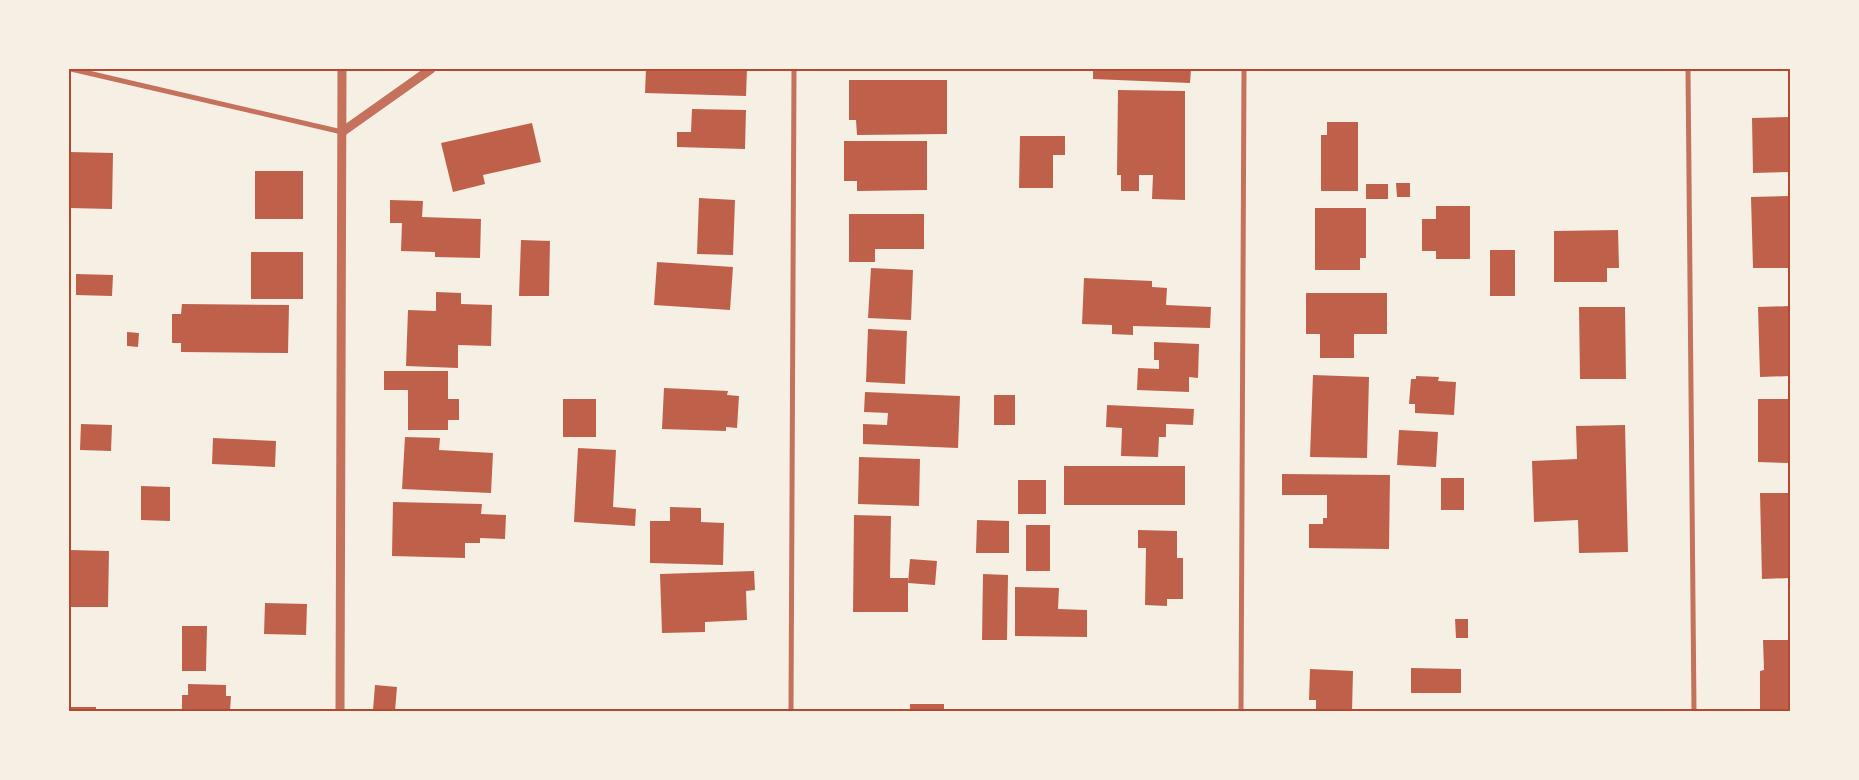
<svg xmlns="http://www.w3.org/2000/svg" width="1859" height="780" viewBox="0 0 1859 780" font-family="'DM Sans',sans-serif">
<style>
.building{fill:#bf614a}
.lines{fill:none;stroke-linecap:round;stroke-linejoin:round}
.minor{stroke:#c5725c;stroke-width:5}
.tertiary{stroke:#c5725c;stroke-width:9}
.neatline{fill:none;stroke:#b5482f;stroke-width:2}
</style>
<rect width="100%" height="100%" fill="#f6efe4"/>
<g class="building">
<path d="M 646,69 L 747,69 L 746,96 L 645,93 Z"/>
<path d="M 1093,69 L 1191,69 L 1190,83 L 1093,79 Z"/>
<path d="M 849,80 L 947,80 L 947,134 L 857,135 L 856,120 L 849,120 Z"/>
<path d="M 1118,90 L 1185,91 L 1185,200 L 1152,199 L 1153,175 L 1139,175 L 1139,191 L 1121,191 L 1121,175 L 1117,175 Z"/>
<path d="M 692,109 L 746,110 L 745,149 L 677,147 L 677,132 L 691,132 Z"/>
<path d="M 1790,117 L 1790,172 L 1753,173 L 1752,118 Z"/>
<path d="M 1327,122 L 1358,122 L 1358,191 L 1321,191 L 1321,135 L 1327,135 Z"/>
<path d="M 532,123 L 541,162 L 483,175 L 485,184 L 453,192 L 441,143 Z"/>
<path d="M 1020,136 L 1065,136 L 1065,155 L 1053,155 L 1053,188 L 1019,188 Z"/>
<path d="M 844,141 L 927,141 L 927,190 L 857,191 L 857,181 L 844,181 Z"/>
<path d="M 69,152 L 113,153 L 112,209 L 69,208 Z"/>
<rect x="255" y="171" width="48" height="48"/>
<path d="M 1396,183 L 1410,183 L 1410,197 L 1397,197 Z"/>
<rect x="1366" y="184" width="22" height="15"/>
<path d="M 1790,196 L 1790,268 L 1753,268 L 1751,197 Z"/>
<path d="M 699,198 L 735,200 L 733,255 L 697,254 Z"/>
<path d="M 390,200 L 423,201 L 422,217 L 481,219 L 480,258 L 435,257 L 435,252 L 401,251 L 402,223 L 390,223 Z"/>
<path d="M 1436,206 L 1470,206 L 1470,259 L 1436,259 L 1436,251 L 1422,251 L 1422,219 L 1436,219 Z"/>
<path d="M 1315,208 L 1366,208 L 1366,258 L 1360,258 L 1360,270 L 1315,270 Z"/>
<path d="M 849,214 L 924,214 L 924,249 L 875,249 L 875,262 L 849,262 Z"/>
<path d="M 1618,230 L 1619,268 L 1607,268 L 1607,282 L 1554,282 L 1554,231 Z"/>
<path d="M 521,240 L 550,241 L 549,296 L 519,296 Z"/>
<rect x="1490" y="250" width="25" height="46"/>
<rect x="251" y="252" width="52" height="47"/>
<path d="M 657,262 L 733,267 L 730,310 L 654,305 Z"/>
<path d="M 871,268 L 913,270 L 911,320 L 868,318 Z"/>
<path d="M 76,274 L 113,275 L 112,296 L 76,295 Z"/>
<path d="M 1084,278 L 1152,281 L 1152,287 L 1167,288 L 1166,305 L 1211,307 L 1210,328 L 1133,326 L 1133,335 L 1112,334 L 1112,325 L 1082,324 Z"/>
<path d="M 436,292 L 461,293 L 461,304 L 492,305 L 491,346 L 458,345 L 458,368 L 406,366 L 408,310 L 436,311 Z"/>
<path d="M 1306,293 L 1387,293 L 1387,334 L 1354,334 L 1354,358 L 1320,358 L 1320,334 L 1306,334 Z"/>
<path d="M 182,304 L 289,305 L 288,353 L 181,352 L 181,343 L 172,343 L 172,314 L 181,314 Z"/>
<path d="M 1790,306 L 1790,376 L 1760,377 L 1758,307 Z"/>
<path d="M 1579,307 L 1625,307 L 1626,379 L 1580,379 Z"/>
<path d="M 868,329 L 907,331 L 905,384 L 866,382 Z"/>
<path d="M 127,332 L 139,333 L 138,347 L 127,346 Z"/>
<path d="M 1154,342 L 1199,344 L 1198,378 L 1189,377 L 1189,392 L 1137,390 L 1138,368 L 1159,369 L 1159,360 L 1154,360 Z"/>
<path d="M 384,371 L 448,371 L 448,399 L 459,399 L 459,420 L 448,420 L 448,430 L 408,430 L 408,390 L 384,390 Z"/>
<path d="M 1313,375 L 1369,377 L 1367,458 L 1310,457 Z"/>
<path d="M 1416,376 L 1439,377 L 1438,381 L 1456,382 L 1454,415 L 1415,413 L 1415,404 L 1409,404 L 1411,379 L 1416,379 Z"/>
<path d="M 664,388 L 728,391 L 727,395 L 739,396 L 737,428 L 726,427 L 726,431 L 662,429 Z"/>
<path d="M 865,392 L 960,396 L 958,448 L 863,444 L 863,424 L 887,425 L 888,413 L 864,412 Z"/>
<rect x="994" y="395" width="21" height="30"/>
<rect x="563" y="399" width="33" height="38"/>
<path d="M 1758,399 L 1790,399 L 1790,463 L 1758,462 Z"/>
<path d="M 1107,405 L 1194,409 L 1193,425 L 1166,424 L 1166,437 L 1159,437 L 1158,457 L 1121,456 L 1122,428 L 1106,427 Z"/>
<path d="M 81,424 L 112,425 L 111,451 L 80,450 Z"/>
<path d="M 1625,425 L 1628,552 L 1579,553 L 1578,520 L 1534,522 L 1532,461 L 1577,459 L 1576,426 Z"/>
<path d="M 1399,430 L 1438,432 L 1436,467 L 1397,465 Z"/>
<path d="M 405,437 L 440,438 L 439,450 L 493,453 L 491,493 L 402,489 Z"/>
<path d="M 213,438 L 276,441 L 275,467 L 212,464 Z"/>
<path d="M 578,448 L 616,450 L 613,507 L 636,509 L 635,526 L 574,522 Z"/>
<path d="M 859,457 L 920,459 L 919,506 L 858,504 Z"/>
<rect x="1064" y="466" width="121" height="39"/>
<path d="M 1282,474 L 1390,475 L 1389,549 L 1309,548 L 1309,524 L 1323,524 L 1323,518 L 1327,518 L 1327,495 L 1282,495 Z"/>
<rect x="1441" y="478" width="23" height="32"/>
<rect x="1018" y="480" width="28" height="34"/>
<path d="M 141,486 L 170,487 L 170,521 L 141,520 Z"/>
<path d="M 1760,493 L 1790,493 L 1790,578 L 1762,579 Z"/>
<path d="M 393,502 L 482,504 L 481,514 L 506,515 L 505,539 L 480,538 L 480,543 L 465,543 L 465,558 L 392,556 Z"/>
<path d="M 670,507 L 701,508 L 701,522 L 724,523 L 723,565 L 650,563 L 650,521 L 670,521 Z"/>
<path d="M 854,515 L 891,516 L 890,578 L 908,578 L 908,612 L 853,612 Z"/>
<path d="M 977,520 L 1009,521 L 1009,553 L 976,553 Z"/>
<rect x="1026" y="525" width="24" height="46"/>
<path d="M 1138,530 L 1177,531 L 1177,558 L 1183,558 L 1183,599 L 1167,599 L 1167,606 L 1145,605 L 1146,548 L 1138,548 Z"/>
<path d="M 69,550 L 109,551 L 108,607 L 69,607 Z"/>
<path d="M 910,559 L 937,561 L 935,585 L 908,583 Z"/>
<path d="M 754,571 L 755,590 L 746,591 L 747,620 L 705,622 L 705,632 L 662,633 L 660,574 Z"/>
<path d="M 983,574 L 1008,575 L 1007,640 L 982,640 Z"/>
<path d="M 1015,587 L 1059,588 L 1058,609 L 1087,610 L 1087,637 L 1015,636 Z"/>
<path d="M 265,603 L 307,604 L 306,635 L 264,634 Z"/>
<path d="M 1455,619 L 1468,619 L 1468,638 L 1456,638 Z"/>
<path d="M 182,626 L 207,626 L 206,671 L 182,671 Z"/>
<path d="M 1763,640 L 1790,640 L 1790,710 L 1760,711 L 1760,671 L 1764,670 Z"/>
<path d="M 1411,668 L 1461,669 L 1461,693 L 1411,693 Z"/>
<path d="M 1310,669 L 1353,671 L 1352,711 L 1316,711 L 1316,700 L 1309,700 Z"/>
<path d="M 188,684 L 226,685 L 226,696 L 231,696 L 230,711 L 182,711 L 182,695 L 188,695 Z"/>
<path d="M 375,685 L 397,687 L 395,711 L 373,710 Z"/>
<rect x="910" y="704" width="34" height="7"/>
<rect x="69" y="707" width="27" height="4"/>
</g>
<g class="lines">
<g class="minor">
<path d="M 71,69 L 342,132"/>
<path d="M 1688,69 L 1694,711"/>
<path d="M 791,711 L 794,69"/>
<path d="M 1241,711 L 1244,69"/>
</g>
<g class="tertiary">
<path d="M 342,132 L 431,69"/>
<path d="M 340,711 L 342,69"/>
</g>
</g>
<rect width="1859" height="780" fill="none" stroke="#f6efe4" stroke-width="140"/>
<rect x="70" y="70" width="1719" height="640" class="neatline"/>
</svg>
